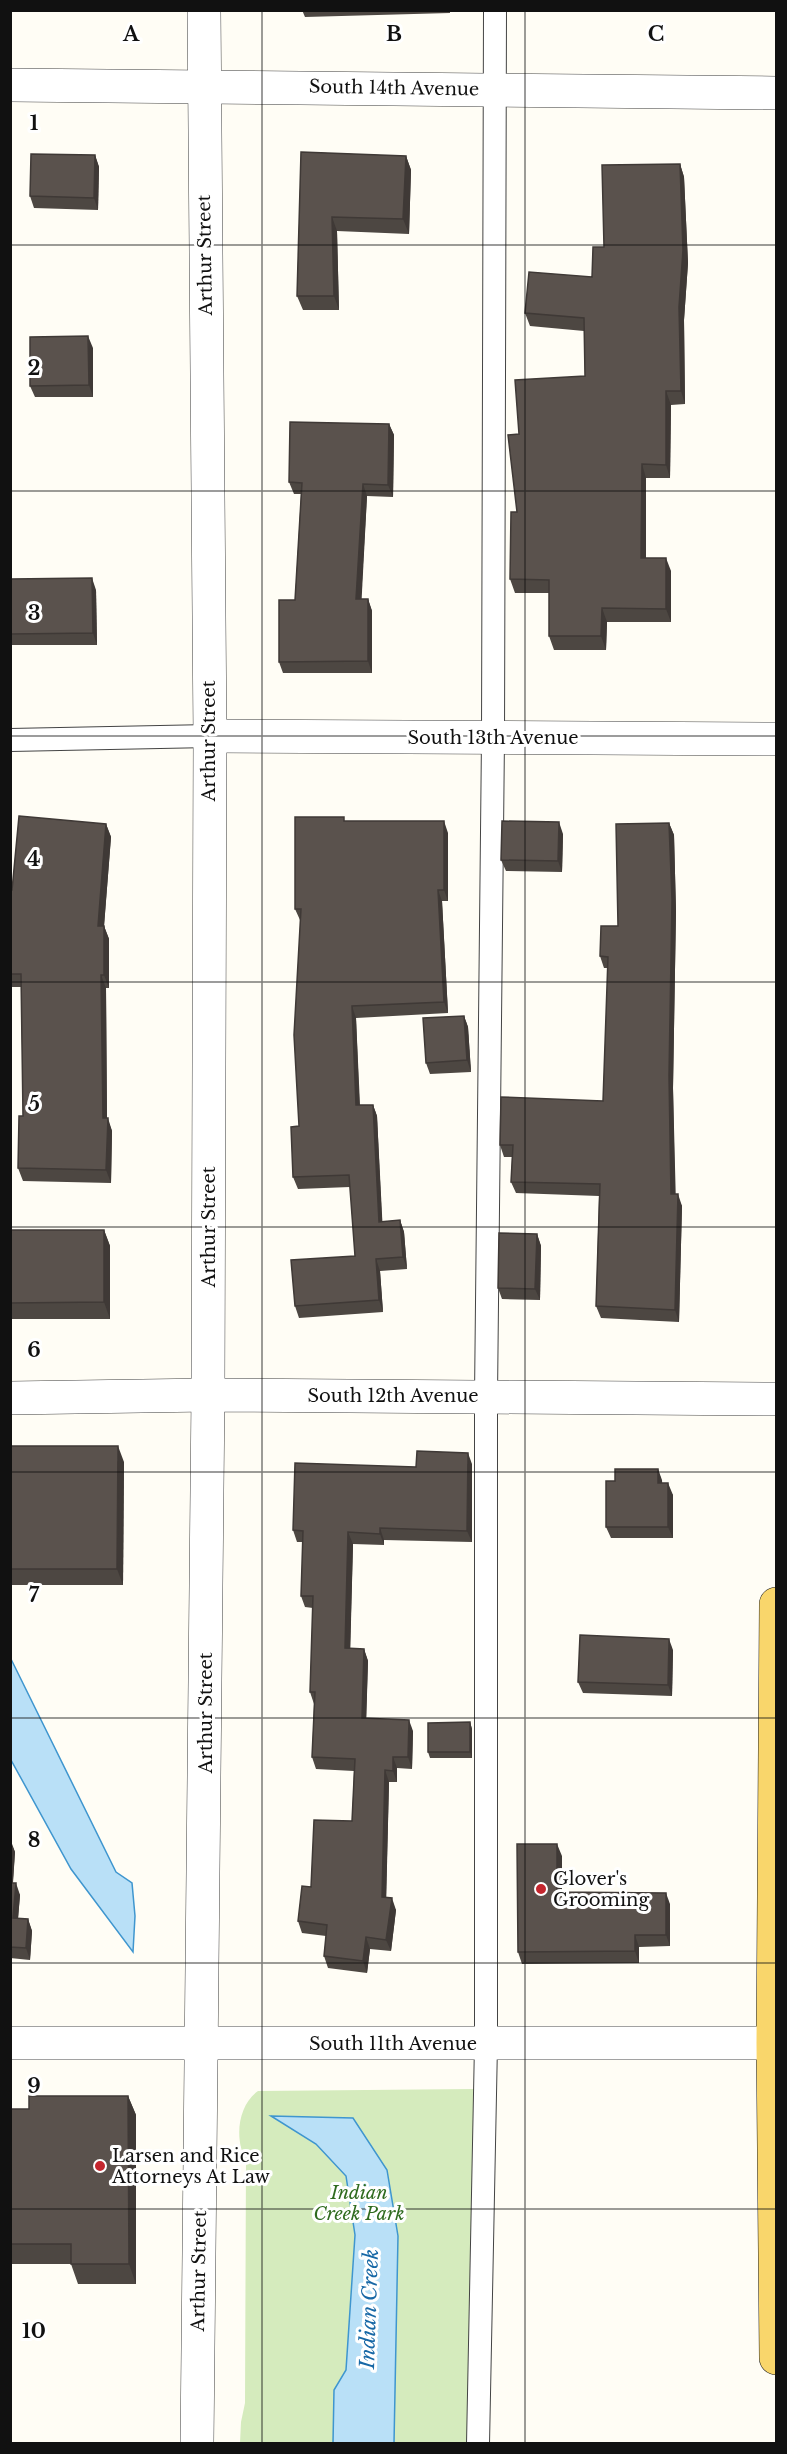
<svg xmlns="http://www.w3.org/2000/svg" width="787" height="2454" viewBox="0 0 787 2454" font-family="'Libre Baskerville',serif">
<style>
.green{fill:#d5ebbd}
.water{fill:#b9e0f7;stroke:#3f96cf;stroke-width:1.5}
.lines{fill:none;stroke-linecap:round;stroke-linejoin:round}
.lane-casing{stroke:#444;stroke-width:24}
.street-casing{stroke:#444;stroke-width:34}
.primary-casing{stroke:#222;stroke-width:34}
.lane{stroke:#fff;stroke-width:22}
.street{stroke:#fff;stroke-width:33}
.primary{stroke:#f9d66b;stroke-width:33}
.wall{fill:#4d4742}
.shaded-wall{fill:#3f3936}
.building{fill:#5a524d;stroke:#3f3936;stroke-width:1.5}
.grid{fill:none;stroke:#111;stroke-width:1.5;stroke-opacity:0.55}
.poi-dot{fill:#c4262e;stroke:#fff;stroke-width:2}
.labels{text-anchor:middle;stroke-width:6;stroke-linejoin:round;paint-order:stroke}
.street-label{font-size:18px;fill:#111;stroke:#fff}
.poi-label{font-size:18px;fill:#111;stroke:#fff;text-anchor:start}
.park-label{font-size:18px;font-style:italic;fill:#2f6b1f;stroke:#fff}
.water-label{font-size:20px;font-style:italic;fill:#1768a6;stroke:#fff}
.grid-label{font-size:20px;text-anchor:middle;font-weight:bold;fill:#111;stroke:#fff;stroke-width:6;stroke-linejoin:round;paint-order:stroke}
</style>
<rect width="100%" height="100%" fill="#fffdf5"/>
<path class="green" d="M 474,2089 L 470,2443 L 240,2443 L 241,2422 L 245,2403 L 246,2160 C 234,2139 238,2105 258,2091 Z"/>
<g class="water">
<path d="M 10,1657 L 116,1872 L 132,1883 L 135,1916 L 133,1952 L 71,1869 L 11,1760 Z"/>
<path d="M 271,2116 L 353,2118 L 387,2170 L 398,2236 L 394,2443 L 333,2443 L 334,2390 L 346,2370 L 355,2235 L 346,2176 L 316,2144 Z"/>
</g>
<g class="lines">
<g class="lane-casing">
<g id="lane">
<path d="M 10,740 L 210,736"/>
<path d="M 478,2444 L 486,2044 L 486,1397 L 493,738 L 495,10"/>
</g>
</g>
<g class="street-casing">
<g id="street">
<path d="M 10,85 L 776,93"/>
<path d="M 210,736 L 776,739"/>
<path d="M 10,1398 L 208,1395 L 776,1399"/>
<path d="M 10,2043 L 776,2043"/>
<path d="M 197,2444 L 208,1395 L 210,736 L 204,10"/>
</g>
</g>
<g class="primary-casing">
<path id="primary" d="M 776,1604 L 773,2043 L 776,2358"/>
</g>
<use href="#lane" class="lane"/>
<use href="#street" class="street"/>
<use href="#primary" class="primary"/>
</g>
<g class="wall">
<path d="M 302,10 L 450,10 L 450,13 L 305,17 Z"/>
<path d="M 301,152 L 406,156 L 411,170 L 409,234 L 337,231 L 339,310 L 303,310 L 297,296 Z"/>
<path d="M 95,155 L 99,167 L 98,210 L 34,208 L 30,196 Z"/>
<path d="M 680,164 L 684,177 L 688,263 L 684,320 L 685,404 L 671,405 L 670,478 L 646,478 L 646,558 L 671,571 L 671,622 L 607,622 L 606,650 L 554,650 L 549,636 L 549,593 L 515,593 L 510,579 L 517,512 L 519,434 L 585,376 L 584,331 L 530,326 L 525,313 L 592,277 L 604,247 Z"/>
<path d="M 93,348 L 93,397 L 35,397 L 30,386 Z"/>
<path d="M 389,424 L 394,435 L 393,497 L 367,496 L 361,599 L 368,599 L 372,611 L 372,673 L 283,673 L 279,662 L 295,600 L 301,494 L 294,494 L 289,482 Z"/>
<path d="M 10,579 L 96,590 L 97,645 L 10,645 Z"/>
<path d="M 345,821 L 448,833 L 448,901 L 442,901 L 448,1013 L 356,1018 L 360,1105 L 373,1105 L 377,1116 L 382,1222 L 400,1220 L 404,1232 L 407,1269 L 380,1271 L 383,1312 L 299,1318 L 295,1306 L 355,1256 L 350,1187 L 298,1189 L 293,1177 L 299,1126 L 300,920 L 295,909 Z"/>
<path d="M 669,823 L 674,835 L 676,911 L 673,1088 L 675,1194 L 682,1206 L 679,1322 L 601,1318 L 596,1306 L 599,1196 L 516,1193 L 511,1182 L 512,1157 L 504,1157 L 500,1145 L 603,1101 L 608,968 L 604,968 L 600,956 L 618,926 Z"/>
<path d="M 106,824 L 111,837 L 104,926 L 109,939 L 109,988 L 106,988 L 107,1118 L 112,1131 L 111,1183 L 23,1181 L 18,1168 L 23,1116 L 21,987 L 10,987 L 10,890 L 12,890 Z"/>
<path d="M 563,834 L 562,872 L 506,871 L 501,860 Z"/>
<path d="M 464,1016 L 468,1027 L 471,1072 L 430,1074 L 426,1063 Z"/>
<path d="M 10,1230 L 104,1230 L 110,1246 L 110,1319 L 10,1319 Z"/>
<path d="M 537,1234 L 541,1246 L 540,1300 L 502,1299 L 498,1288 Z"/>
<path d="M 10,1446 L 124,1462 L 123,1585 L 10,1585 Z"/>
<path d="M 472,1464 L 472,1542 L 384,1540 L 384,1545 L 353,1544 L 350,1649 L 364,1649 L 368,1661 L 366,1718 L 413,1731 L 412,1769 L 397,1768 L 397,1782 L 389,1782 L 386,1897 L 396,1910 L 391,1951 L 370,1949 L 367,1973 L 328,1968 L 324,1956 L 326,1936 L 302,1933 L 298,1921 L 311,1887 L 352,1821 L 354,1771 L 316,1769 L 312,1757 L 314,1704 L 310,1692 L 313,1608 L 305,1607 L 301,1596 L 303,1542 L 297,1542 L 293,1530 L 416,1467 Z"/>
<path d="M 658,1469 L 662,1483 L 673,1495 L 673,1538 L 611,1538 L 606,1527 L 615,1481 Z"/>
<path d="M 673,1650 L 672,1696 L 583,1693 L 578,1682 Z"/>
<path d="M 470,1722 L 472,1729 L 472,1758 L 430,1758 L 428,1752 Z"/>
<path d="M 10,1841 L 15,1852 L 13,1883 L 20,1895 L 18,1919 L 28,1919 L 32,1931 L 30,1960 L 10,1958 Z"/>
<path d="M 562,1856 L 562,1892 L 670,1904 L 670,1946 L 639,1947 L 639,1963 L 522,1964 L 518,1952 Z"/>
<path d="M 128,2096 L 136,2115 L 136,2284 L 78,2284 L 71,2264 L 10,2264 L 10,2109 L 29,2109 Z"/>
</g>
<g class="shaded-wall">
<path d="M 95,155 L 99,167 L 98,210 L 94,198 Z"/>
<path d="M 406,156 L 411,170 L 409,234 L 403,219 Z"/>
<path d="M 680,164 L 684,177 L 688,263 L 684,320 L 685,404 L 681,391 L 679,307 Z"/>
<path d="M 332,217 L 337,231 L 339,310 L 334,296 Z"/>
<path d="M 88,336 L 93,348 L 93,397 L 89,385 Z"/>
<path d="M 666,391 L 671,405 L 670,478 L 666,465 Z"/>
<path d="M 389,424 L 394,435 L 393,497 L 388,485 Z"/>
<path d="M 642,464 L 646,478 L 646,571 L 641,558 Z"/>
<path d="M 363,484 L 367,496 L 361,611 L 356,599 Z"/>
<path d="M 666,558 L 671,571 L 671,622 L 666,609 Z"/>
<path d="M 92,578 L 96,590 L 97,645 L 93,633 Z"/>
<path d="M 368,599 L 372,611 L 372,673 L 368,661 Z"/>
<path d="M 602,608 L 607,622 L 606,650 L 601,636 Z"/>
<path d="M 444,821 L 448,833 L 448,901 L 444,890 Z"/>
<path d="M 559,822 L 563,834 L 562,872 L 558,861 Z"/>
<path d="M 669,823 L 674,835 L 676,911 L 673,1088 L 676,1206 L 671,1194 L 669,1076 Z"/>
<path d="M 106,824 L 111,837 L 103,939 L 98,926 Z"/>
<path d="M 438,890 L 442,901 L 448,1013 L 444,1002 Z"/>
<path d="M 104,926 L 109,939 L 109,988 L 104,975 Z"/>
<path d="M 101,975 L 106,988 L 107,1122 L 108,1118 L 112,1131 L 111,1183 L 106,1170 L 103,1118 Z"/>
<path d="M 352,1006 L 356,1018 L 360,1117 L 356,1105 Z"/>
<path d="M 464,1016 L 468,1027 L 471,1072 L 467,1060 Z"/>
<path d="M 373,1105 L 377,1116 L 383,1234 L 379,1222 Z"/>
<path d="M 678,1194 L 682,1206 L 679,1322 L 675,1310 Z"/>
<path d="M 400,1220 L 404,1232 L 407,1269 L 403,1257 Z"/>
<path d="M 104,1230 L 110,1246 L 110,1319 L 104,1302 Z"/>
<path d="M 537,1234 L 541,1246 L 540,1300 L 535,1289 Z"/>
<path d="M 376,1259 L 380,1271 L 383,1312 L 379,1300 Z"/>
<path d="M 118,1446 L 124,1462 L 123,1585 L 117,1569 Z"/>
<path d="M 468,1453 L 472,1464 L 472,1542 L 467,1531 Z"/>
<path d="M 658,1469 L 662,1480 L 663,1494 L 658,1483 Z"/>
<path d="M 668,1483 L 673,1495 L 673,1538 L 668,1527 Z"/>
<path d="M 380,1528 L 384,1540 L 384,1545 L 380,1534 Z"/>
<path d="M 348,1532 L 353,1544 L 350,1660 L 345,1648 Z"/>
<path d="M 669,1639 L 673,1650 L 672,1696 L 668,1685 Z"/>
<path d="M 364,1649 L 368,1661 L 366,1729 L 362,1718 Z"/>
<path d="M 409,1720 L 413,1731 L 412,1769 L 408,1757 Z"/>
<path d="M 470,1722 L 472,1729 L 472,1758 L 470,1752 Z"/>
<path d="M 393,1757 L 397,1768 L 397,1782 L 393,1771 Z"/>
<path d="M 385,1770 L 389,1782 L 386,1908 L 382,1897 Z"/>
<path d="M 11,1841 L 15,1852 L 12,1894 L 10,1890 Z"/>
<path d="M 557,1844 L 562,1856 L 562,1904 L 557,1892 Z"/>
<path d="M 16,1883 L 20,1895 L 17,1930 L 13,1918 Z"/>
<path d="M 666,1893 L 670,1904 L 670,1946 L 666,1935 Z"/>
<path d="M 392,1898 L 396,1910 L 391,1951 L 386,1940 Z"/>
<path d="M 28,1919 L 32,1931 L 30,1960 L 26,1948 Z"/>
<path d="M 635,1935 L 639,1947 L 639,1963 L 635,1951 Z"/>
<path d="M 366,1937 L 370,1949 L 367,1973 L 363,1961 Z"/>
<path d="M 128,2096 L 136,2115 L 136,2284 L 129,2264 Z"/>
</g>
<g class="building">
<path d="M 301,152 L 406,156 L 403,219 L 332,217 L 334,296 L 297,296 Z"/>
<path d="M 31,154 L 95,155 L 94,198 L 30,196 Z"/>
<path d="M 680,164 L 683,250 L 679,307 L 681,391 L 666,391 L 666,465 L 642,464 L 641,558 L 666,558 L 666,609 L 602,608 L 601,636 L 549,636 L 549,580 L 510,579 L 511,512 L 517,512 L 508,435 L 519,434 L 515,380 L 585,376 L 584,318 L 525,313 L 529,272 L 592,277 L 593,247 L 604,247 L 602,165 Z"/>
<path d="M 88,336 L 89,385 L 30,386 L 30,337 Z"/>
<path d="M 290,422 L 389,424 L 388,485 L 363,484 L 356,599 L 368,599 L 368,661 L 279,662 L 279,600 L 295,600 L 302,483 L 289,482 Z"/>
<path d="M 92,578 L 93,633 L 10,634 L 10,579 Z"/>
<path d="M 19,816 L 106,824 L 98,926 L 104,926 L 104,975 L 101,975 L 103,1118 L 108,1118 L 106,1170 L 18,1168 L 19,1116 L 23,1116 L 21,974 L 10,974 L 10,890 L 12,890 Z"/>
<path d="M 295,817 L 344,817 L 344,821 L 444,821 L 444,890 L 438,890 L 444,1002 L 352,1006 L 356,1105 L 373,1105 L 379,1222 L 400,1220 L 403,1257 L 376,1259 L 379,1300 L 295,1306 L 291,1260 L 355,1256 L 349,1175 L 293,1177 L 291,1127 L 299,1126 L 294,1035 L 301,909 L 295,909 Z"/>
<path d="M 502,821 L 559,822 L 558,861 L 501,860 Z"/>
<path d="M 669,823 L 672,900 L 669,1076 L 671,1194 L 678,1194 L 675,1310 L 596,1306 L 600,1184 L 511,1182 L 513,1145 L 500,1145 L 501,1097 L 603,1101 L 608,957 L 600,956 L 601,926 L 618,926 L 616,824 Z"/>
<path d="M 464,1016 L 467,1060 L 426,1063 L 423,1018 Z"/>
<path d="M 10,1230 L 104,1230 L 104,1302 L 10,1303 Z"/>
<path d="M 499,1233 L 537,1234 L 535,1289 L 498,1288 Z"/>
<path d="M 10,1446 L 118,1446 L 117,1569 L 10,1569 Z"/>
<path d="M 417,1451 L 468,1453 L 467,1531 L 380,1528 L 380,1534 L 348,1532 L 345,1648 L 364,1649 L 362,1718 L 409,1720 L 408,1757 L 393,1757 L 393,1771 L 385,1770 L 382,1897 L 392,1898 L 386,1940 L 366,1937 L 363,1961 L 324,1956 L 327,1925 L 298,1921 L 302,1886 L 311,1887 L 314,1820 L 352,1821 L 355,1759 L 312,1757 L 315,1692 L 310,1692 L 313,1596 L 301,1596 L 303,1531 L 293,1530 L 295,1463 L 416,1467 Z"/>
<path d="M 615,1469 L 658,1469 L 658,1483 L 668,1483 L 668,1527 L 606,1527 L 606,1481 L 615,1481 Z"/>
<path d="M 580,1635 L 669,1639 L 668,1685 L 578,1682 Z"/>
<path d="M 470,1722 L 470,1752 L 428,1752 L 428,1723 Z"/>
<path d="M 517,1844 L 557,1844 L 557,1892 L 666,1893 L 666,1935 L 635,1935 L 635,1951 L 518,1952 Z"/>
<path d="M 10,1883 L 16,1883 L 13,1918 L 28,1919 L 26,1948 L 10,1947 Z"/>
<path d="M 29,2096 L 128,2096 L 129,2264 L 71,2264 L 71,2244 L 10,2244 L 10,2109 L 29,2109 Z"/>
</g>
<path class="grid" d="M 262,10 L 262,2444M 525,10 L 525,2444M 10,245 L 776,245M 10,491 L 776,491M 10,736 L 776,736M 10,982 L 776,982M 10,1227 L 776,1227M 10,1472 L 776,1472M 10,1718 L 776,1718M 10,1963 L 776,1963M 10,2209 L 776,2209"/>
<g class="poi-dot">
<circle cx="541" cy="1889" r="6"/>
<circle cx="100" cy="2166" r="6"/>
</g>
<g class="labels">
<g class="street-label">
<text transform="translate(394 88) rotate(1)" y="6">South 14th Avenue</text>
<text transform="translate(205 255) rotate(-91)" y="6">Arthur Street</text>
<text x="493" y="744">South 13th Avenue</text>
<text transform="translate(209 741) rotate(-90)" y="6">Arthur Street</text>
<text transform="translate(209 1227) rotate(-90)" y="6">Arthur Street</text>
<text x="393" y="1402">South 12th Avenue</text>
<text transform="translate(206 1713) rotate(-90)" y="6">Arthur Street</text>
<text x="393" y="2050">South 11th Avenue</text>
<text transform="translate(199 2271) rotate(-89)" y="6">Arthur Street</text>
</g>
<g class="poi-label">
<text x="553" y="1885">Glover's<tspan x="553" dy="21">Grooming</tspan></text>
<text x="112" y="2162">Larsen and Rice<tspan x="112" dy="21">Attorneys At Law</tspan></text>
</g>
<g class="park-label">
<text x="359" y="2199">Indian<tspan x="359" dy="21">Creek Park</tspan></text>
</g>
<g class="water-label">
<text transform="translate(369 2309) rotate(-88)" y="7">Indian Creek</text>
</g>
</g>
<g class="grid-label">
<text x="131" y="41">A</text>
<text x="394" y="41">B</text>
<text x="656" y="41">C</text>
<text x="34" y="130">1</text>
<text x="34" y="375">2</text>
<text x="34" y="620">3</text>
<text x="34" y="866">4</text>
<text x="34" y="1111">5</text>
<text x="34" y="1357">6</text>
<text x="34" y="1602">7</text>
<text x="34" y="1847">8</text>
<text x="34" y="2093">9</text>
<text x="34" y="2338">10</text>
</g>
<rect width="787" height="2454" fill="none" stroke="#111111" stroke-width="24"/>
</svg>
